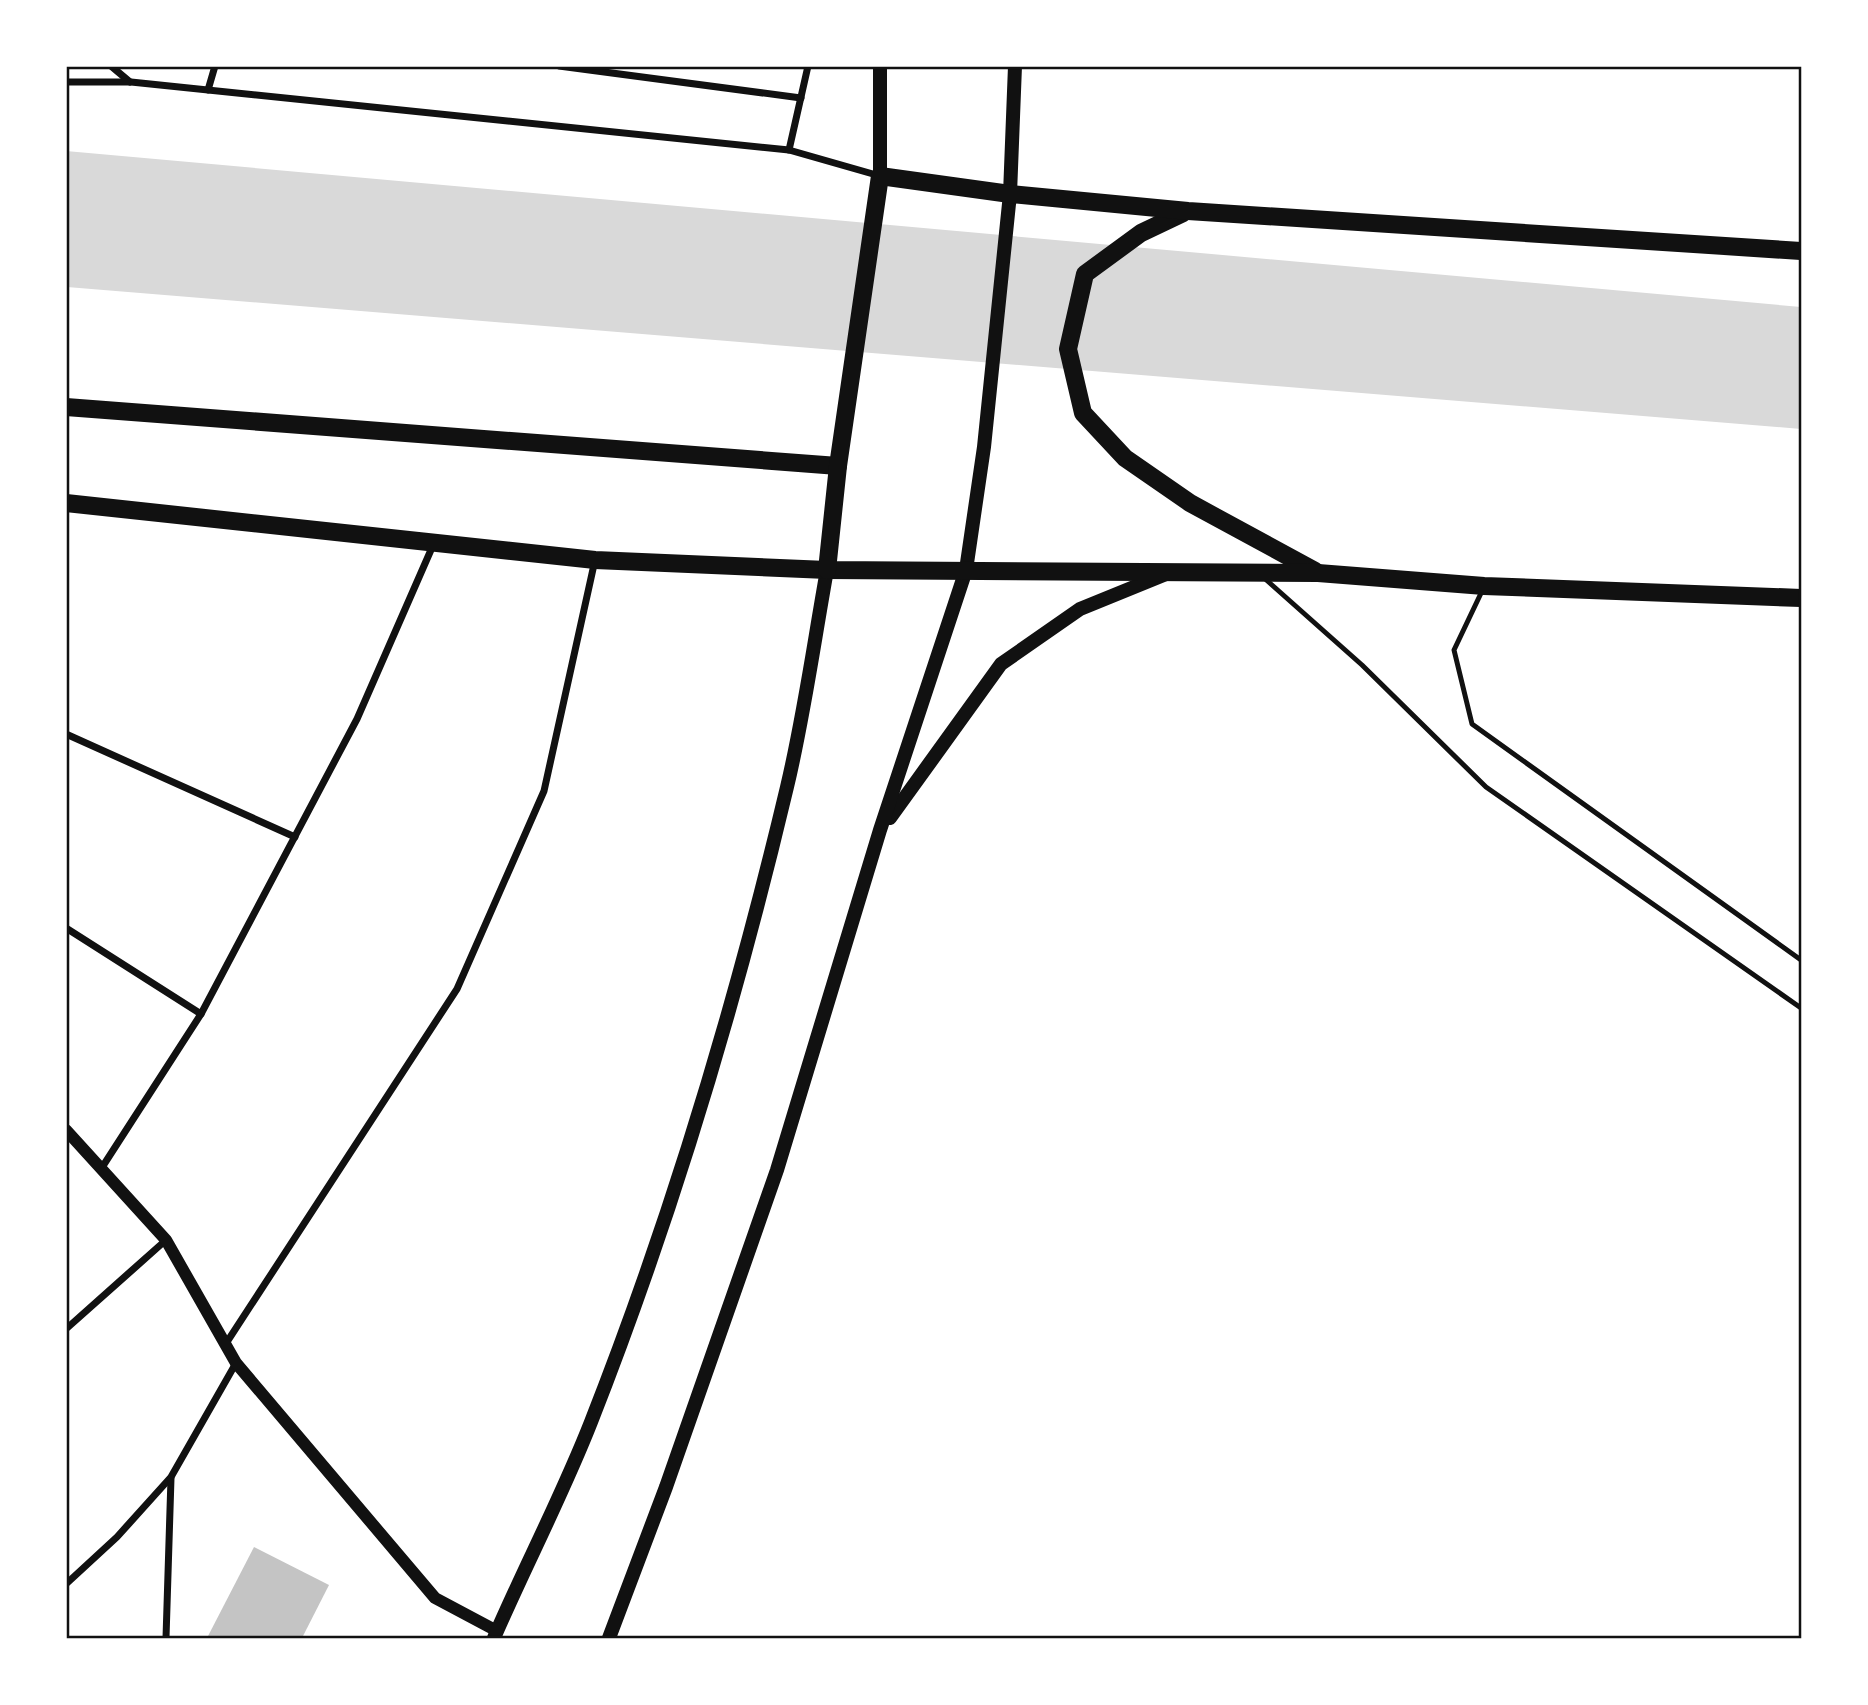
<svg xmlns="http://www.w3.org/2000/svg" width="1868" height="1705" viewBox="0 0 1868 1705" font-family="'PT Sans Narrow',sans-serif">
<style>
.water{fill:#d9d9d9}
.building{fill:#c4c4c4}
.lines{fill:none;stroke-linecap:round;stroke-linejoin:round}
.service{stroke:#111;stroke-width:5}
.minor{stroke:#111;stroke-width:7}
.tertiary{stroke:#111;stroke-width:12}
.secondary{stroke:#111;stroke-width:14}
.primary{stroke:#111;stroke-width:18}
.neatline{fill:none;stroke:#111;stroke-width:2.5}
</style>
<rect width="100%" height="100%" fill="#fff"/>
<path class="water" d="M 66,151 L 1801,307 L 1801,429 L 67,287 Z"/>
<path class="building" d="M 254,1547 L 329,1585 L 302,1638 L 207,1638 Z"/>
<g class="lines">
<g class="service">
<path d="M 1263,577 L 1362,665 L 1486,787 L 1801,1008"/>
<path d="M 1483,589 L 1454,650 L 1472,724 L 1801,960"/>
</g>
<g class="minor">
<path d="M 111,66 L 130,82"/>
<path d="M 559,66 L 801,98"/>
<path d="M 66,82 L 131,82 L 789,150 L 880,176"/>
<path d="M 208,90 L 215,66"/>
<path d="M 789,150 L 808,66"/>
<path d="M 66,734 L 295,837"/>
<path d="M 66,928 L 201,1014"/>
<path d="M 101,1169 L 201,1014 L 357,719 L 434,543"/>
<path d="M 66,1329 L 166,1240"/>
<path d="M 225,1345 L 457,989 L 544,791 L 595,560"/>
<path d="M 66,1584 L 117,1537 L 171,1477 L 236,1363"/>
<path d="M 166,1638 L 171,1478"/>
</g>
<path class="tertiary" d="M 66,1130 L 166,1240 L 236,1363 L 435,1598 L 497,1631"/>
<g class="secondary">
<path d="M 880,66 L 880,176"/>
<path d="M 890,818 L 1001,664 L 1080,609 L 1166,574"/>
<path d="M 494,1638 C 525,1566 562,1496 591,1422 C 672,1216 736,1002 787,787 C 804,716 814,642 827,570"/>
<path d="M 609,1638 L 666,1487 L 777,1170 L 880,830 L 966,570 L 984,447 L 1010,194 L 1015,66"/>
</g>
<g class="primary">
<path d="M 1183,213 L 1141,233 L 1085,274 L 1068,349 L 1083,413 L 1125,458 L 1190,503 L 1315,571"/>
<path d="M 66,407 L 838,466"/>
<path d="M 66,503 L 595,560 L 827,570 L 1318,573 L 1484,586 L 1801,598"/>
<path d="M 827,570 L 838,466 L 880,176 L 1010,194 L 1188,211 L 1801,251"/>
</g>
</g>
<rect width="1868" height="1705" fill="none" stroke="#ffffff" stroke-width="136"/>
<rect x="68" y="68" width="1732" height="1569" class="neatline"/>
</svg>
